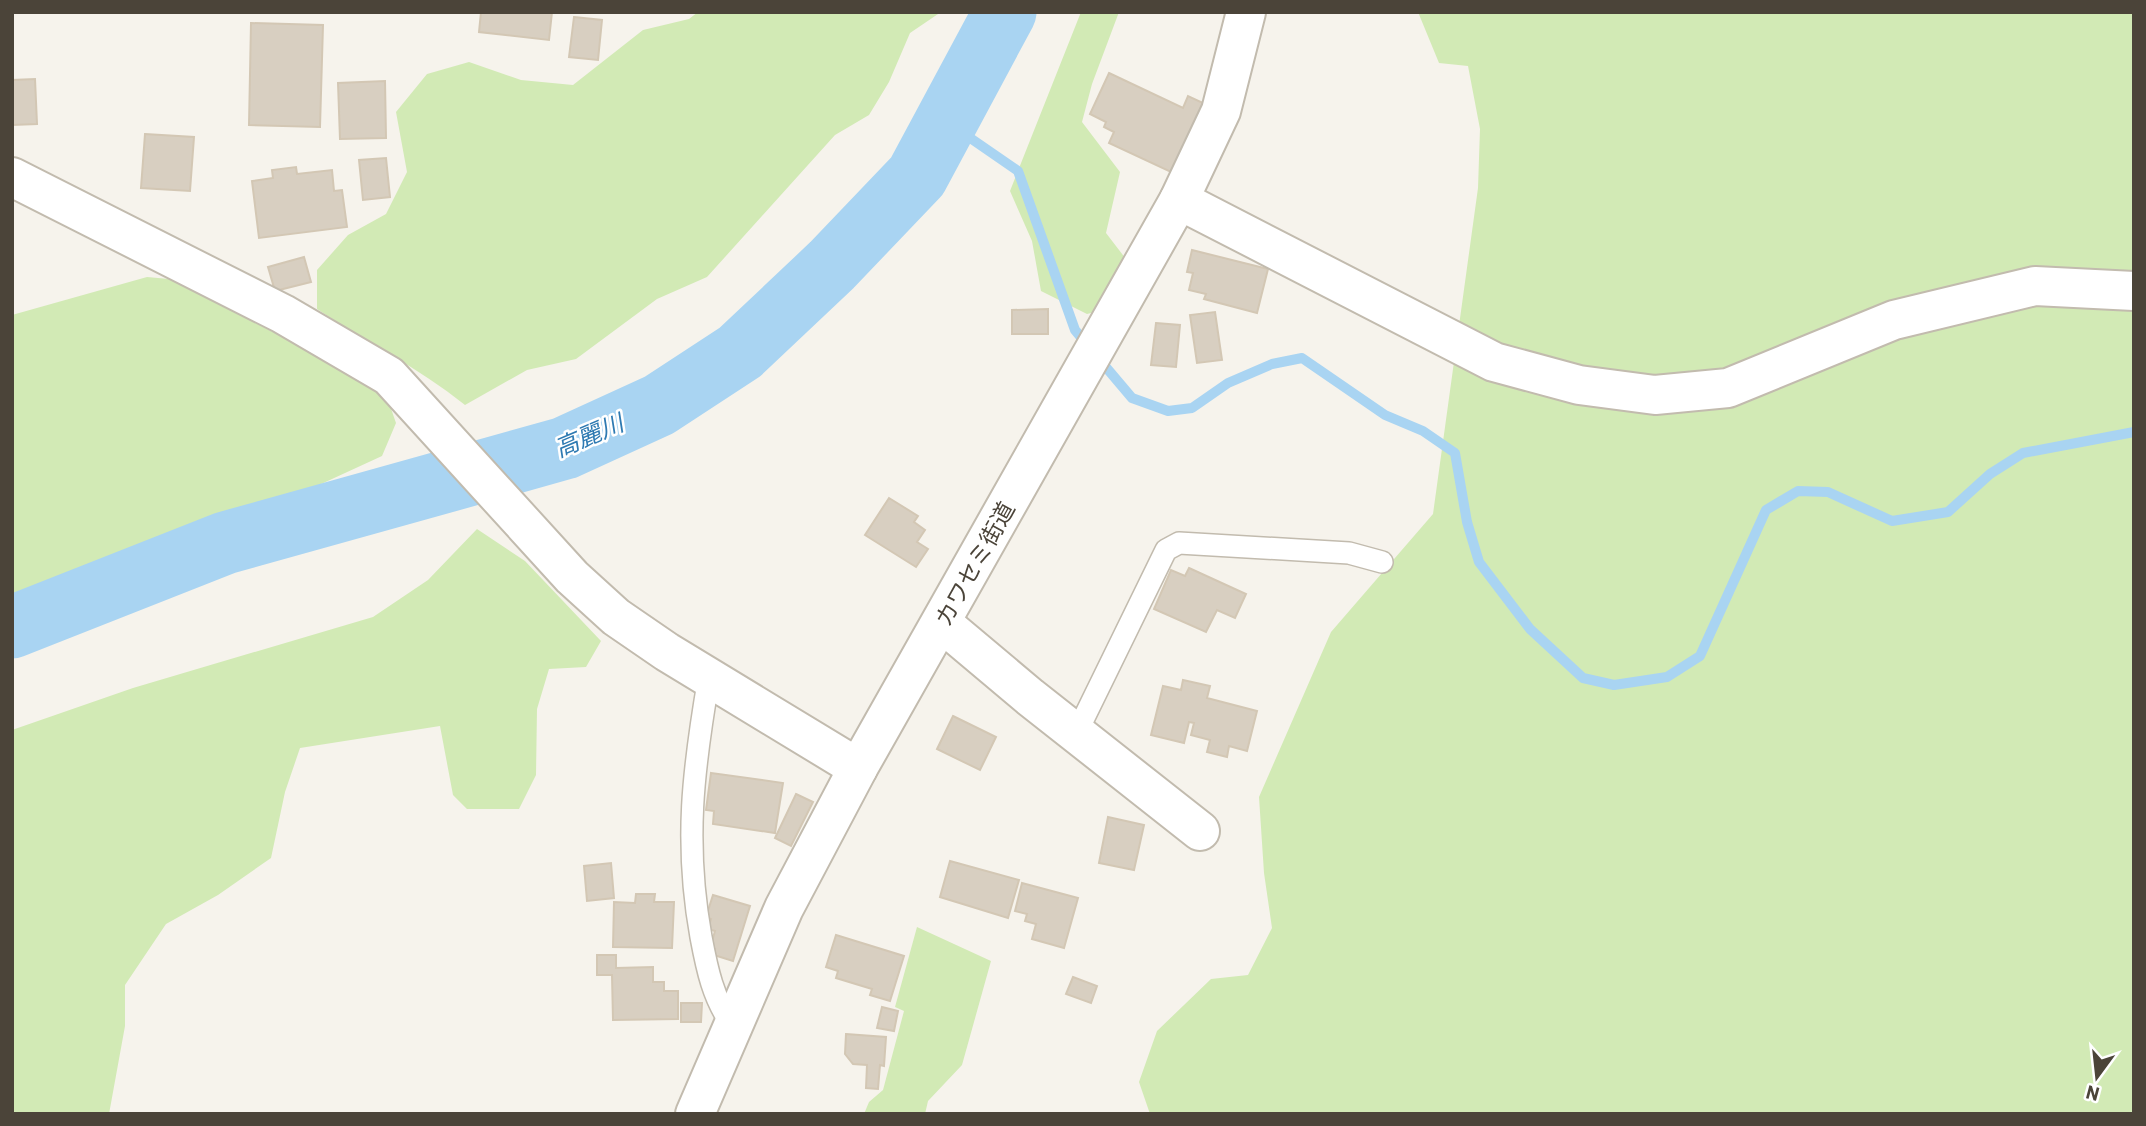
<svg xmlns="http://www.w3.org/2000/svg" width="2146" height="1126" viewBox="0 0 2146 1126" font-family="Barlow,'Noto Sans JP',sans-serif">
<style>
.green{fill:#d2eab5}
.lines{fill:none;stroke-linecap:round;stroke-linejoin:round}
.stream{stroke:#a9d4f2;stroke-width:10}
.river{stroke:#a9d4f2;stroke-width:63}
.building{fill:#d8cfc1;stroke:#d3c7b4;stroke-width:2}
.service-casing{stroke:#c2bbae;stroke-width:24}
.minor-casing{stroke:#c2bbae;stroke-width:42}
.tertiary-casing{stroke:#c2bbae;stroke-width:42}
.service{stroke:#fff;stroke-width:21}
.minor{stroke:#fff;stroke-width:38}
.tertiary{stroke:#fff;stroke-width:38}
.labels{text-anchor:middle;stroke-width:5;stroke-linejoin:round;paint-order:stroke}
.street-label{font-size:23px;fill:#4b4439;stroke:#fff}
.water-label{font-size:24px;font-style:italic;fill:#2e7ab2;stroke:#fff}
</style>
<rect width="100%" height="100%" fill="#f6f3ec"/>
<g class="green">
<path d="M 698,12 L 941,12 L 910,33 L 889,82 L 869,115 L 835,135 L 707,277 L 657,299 L 576,359 L 527,370 L 465,405 C 419,368 366,342 317,309 L 317,270 L 348,235 L 386,214 L 407,172 L 396,112 L 427,74 L 469,62 L 521,80 L 573,85 L 643,30 L 689,19 Z"/>
<path d="M 1081,12 L 1119,12 L 1092,84 L 1082,122 L 1120,172 L 1106,233 L 1129,263 L 1099,311 L 1087,314 L 1041,291 L 1032,241 L 1010,191 Z"/>
<path d="M 1418,12 L 2134,12 L 2134,1114 L 1150,1114 L 1139,1082 L 1157,1031 L 1211,979 L 1248,975 L 1272,928 L 1264,873 L 1259,797 L 1331,632 L 1433,514 L 1478,188 L 1480,129 L 1468,66 L 1439,63 Z"/>
<path d="M 147,277 L 180,280 L 269,330 L 359,374 L 388,400 L 396,423 L 382,456 L 232,525 L 166,540 L 98,567 L 45,598 L 12,593 L 12,315 Z"/>
<path d="M 477,529 L 525,561 L 601,641 L 586,667 L 549,669 L 537,709 L 536,775 L 519,809 L 467,809 L 453,795 L 440,726 L 300,748 L 285,792 L 271,858 L 218,895 L 166,924 L 125,985 L 125,1026 L 109,1114 L 12,1114 L 12,730 L 133,688 L 373,617 L 428,580 Z"/>
<path d="M 917,927 L 991,961 L 962,1065 L 928,1101 L 925,1114 L 864,1114 L 869,1102 L 883,1090 L 904,1011 L 895,1007 Z"/>
</g>
<g class="lines">
<g class="stream">
<path d="M 947,122 L 1018,171 L 1075,330 L 1089,347"/>
<path d="M 1099,359 L 1132,398 L 1168,411 L 1192,408 L 1228,383 L 1272,364 L 1302,358 L 1385,415 L 1423,431 L 1455,453 L 1467,522 L 1479,562 L 1530,629 L 1583,678 L 1614,685 L 1667,677 L 1700,656 L 1766,510 L 1798,491 L 1828,492 L 1892,521 L 1948,512 L 1990,474 L 2023,453 L 2134,432"/>
</g>
<path class="river" d="M 12,627 L 225,543 L 565,448 L 659,405 L 740,352 L 832,265 L 917,176 L 1005,12"/>
</g>
<g class="building">
<path d="M 481,12 L 552,12 L 549,40 L 479,32 Z"/>
<path d="M 574,17 L 602,20 L 598,60 L 569,57 Z"/>
<path d="M 251,23 L 323,25 L 320,127 L 249,125 Z"/>
<path d="M 1109,73 L 1183,108 L 1188,96 L 1203,103 L 1171,172 L 1109,143 L 1114,132 L 1104,127 L 1106,122 L 1090,114 Z"/>
<path d="M 35,79 L 37,124 L 12,125 L 12,80 Z"/>
<path d="M 385,81 L 386,138 L 340,139 L 338,83 Z"/>
<path d="M 145,134 L 194,137 L 190,191 L 141,188 Z"/>
<path d="M 386,158 L 390,197 L 363,200 L 359,160 Z"/>
<path d="M 296,167 L 297,174 L 332,170 L 334,191 L 342,190 L 347,227 L 259,238 L 252,181 L 273,178 L 272,170 Z"/>
<path d="M 1192,250 L 1268,269 L 1257,313 L 1204,299 L 1206,294 L 1189,290 L 1193,273 L 1187,272 Z"/>
<path d="M 304,257 L 311,282 L 275,291 L 268,267 Z"/>
<path d="M 1048,309 L 1048,334 L 1012,334 L 1012,310 Z"/>
<path d="M 1215,312 L 1222,360 L 1197,363 L 1190,315 Z"/>
<path d="M 1156,323 L 1180,325 L 1176,367 L 1151,365 Z"/>
<path d="M 889,498 L 918,516 L 914,522 L 925,530 L 917,542 L 928,549 L 916,567 L 865,535 Z"/>
<path d="M 1189,568 L 1246,594 L 1235,618 L 1217,610 L 1206,632 L 1154,609 L 1171,570 L 1185,576 Z"/>
<path d="M 1183,680 L 1210,686 L 1207,698 L 1257,711 L 1247,751 L 1229,746 L 1227,757 L 1207,752 L 1210,740 L 1191,735 L 1194,723 L 1189,722 L 1184,743 L 1151,735 L 1163,686 L 1181,690 Z"/>
<path d="M 953,716 L 996,737 L 980,770 L 937,749 Z"/>
<path d="M 711,773 L 783,783 L 775,833 L 713,824 L 714,811 L 706,810 Z"/>
<path d="M 796,794 L 813,802 L 791,846 L 775,838 Z"/>
<path d="M 1108,817 L 1144,825 L 1134,870 L 1099,863 Z"/>
<path d="M 950,861 L 1019,880 L 1008,918 L 940,897 Z"/>
<path d="M 611,863 L 614,898 L 587,901 L 584,866 Z"/>
<path d="M 1022,883 L 1078,898 L 1064,948 L 1032,939 L 1036,924 L 1025,921 L 1027,914 L 1015,911 Z"/>
<path d="M 636,894 L 655,894 L 654,902 L 674,902 L 672,948 L 613,947 L 614,902 L 635,903 Z"/>
<path d="M 713,895 L 750,906 L 733,961 L 714,955 L 715,949 L 710,948 L 715,931 L 708,929 L 711,919 L 706,917 Z"/>
<path d="M 836,935 L 904,956 L 890,1001 L 870,995 L 872,989 L 836,978 L 838,971 L 826,967 Z"/>
<path d="M 597,955 L 616,955 L 616,968 L 653,967 L 653,982 L 664,982 L 664,991 L 678,991 L 678,1019 L 613,1020 L 612,975 L 597,975 Z"/>
<path d="M 1073,977 L 1097,986 L 1091,1003 L 1066,994 Z"/>
<path d="M 681,1003 L 702,1003 L 701,1022 L 681,1022 Z"/>
<path d="M 882,1007 L 898,1011 L 894,1031 L 877,1028 Z"/>
<path d="M 846,1034 L 886,1037 L 884,1066 L 880,1065 L 878,1089 L 866,1088 L 867,1065 L 853,1064 L 845,1054 Z"/>
</g>
<g class="lines">
<g class="service-casing">
<g id="service">
<path d="M 709,677 C 693,770 684,843 701,937 C 707,969 713,999 733,1026"/>
<path d="M 1077,732 L 1166,550 L 1179,543 L 1349,553 L 1382,562"/>
</g>
</g>
<g class="minor-casing">
<g id="minor">
<path d="M 12,177 L 283,314 L 389,376 L 572,577 L 616,617 L 667,652 L 858,768"/>
<path d="M 942,623 L 1030,697 L 1200,831"/>
<path d="M 695,1114 L 784,908 L 858,768 L 1179,200 L 1221,111 L 1246,12"/>
</g>
</g>
<g class="tertiary-casing">
<path id="tertiary" d="M 1179,200 L 1494,362 L 1579,385 L 1655,395 L 1728,388 L 1894,320 L 2035,286 L 2134,291"/>
</g>
<use href="#service" class="service"/>
<use href="#minor" class="minor"/>
<use href="#tertiary" class="tertiary"/>
</g>
<g class="labels">
<g class="street-label">
<text transform="translate(975 564) rotate(-61)" y="8">カワセミ街道</text>
</g>
<g class="water-label">
<text transform="translate(589 436) rotate(-23)" y="8">高麗川</text>
</g>
</g>
<rect width="2146" height="1126" fill="none" stroke="#4b4439" stroke-width="28"/>
<g transform="translate(2097 1077) rotate(195)" stroke="#ffffff" stroke-width="5" paint-order="stroke">
<path d="M0-5L12 26L0 18L-12 26Z" fill="#4b4439"/>
<text y="-10" font-size="19" font-weight="bold" text-anchor="middle" fill="#4b4439">N</text>
</g>
</svg>
